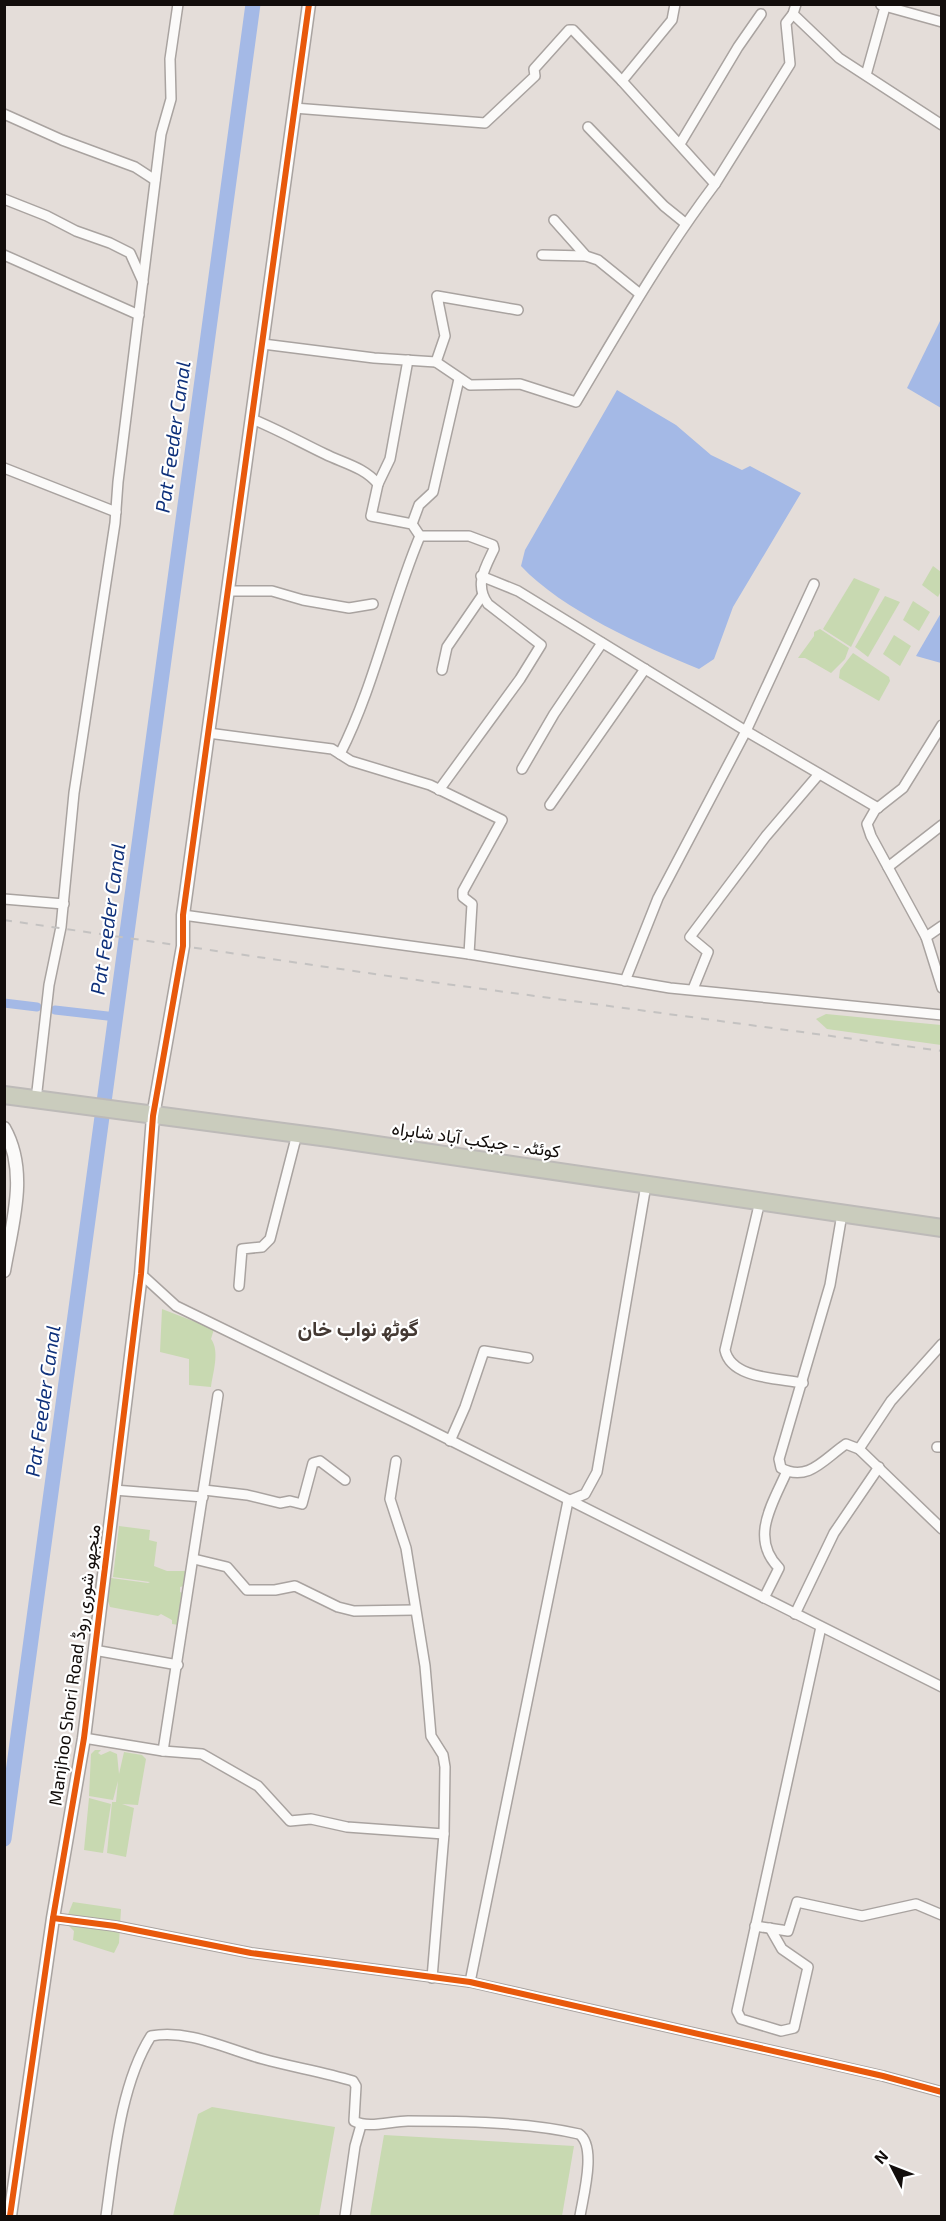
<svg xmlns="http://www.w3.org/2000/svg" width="946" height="2221" viewBox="0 0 946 2221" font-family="'Exo 2',Vazirmatn,sans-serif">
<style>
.green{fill:#c8d9b1}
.water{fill:#a4b9e6}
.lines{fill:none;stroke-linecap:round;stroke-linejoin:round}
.canal{stroke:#a4b9e6;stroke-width:9}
.river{stroke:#a4b9e6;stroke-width:15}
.street-casing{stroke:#a9a3a0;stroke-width:12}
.secondary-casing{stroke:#a9a3a0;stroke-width:15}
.highway-casing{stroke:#bdbab8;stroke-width:20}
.street{stroke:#fbfaf9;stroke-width:9}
.secondary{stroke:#fbfaf9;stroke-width:12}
.highway{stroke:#caccbd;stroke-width:16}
.rail{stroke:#c4c2c1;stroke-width:2;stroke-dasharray:8 8;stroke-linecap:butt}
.cycleway-casing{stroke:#fff;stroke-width:10}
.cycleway{stroke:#e8590c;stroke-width:6}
.labels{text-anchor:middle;stroke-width:4.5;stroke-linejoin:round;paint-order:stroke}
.street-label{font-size:18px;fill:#120d0b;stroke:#fff}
.water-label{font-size:20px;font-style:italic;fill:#0f317b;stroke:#fff}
.quarter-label{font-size:21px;font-weight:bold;fill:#443933;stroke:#fff}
</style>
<rect width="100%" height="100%" fill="#e4ddd9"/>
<g class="green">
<path d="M 933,566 L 941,572 L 941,591 L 938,597 L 922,585 Z"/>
<path d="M 854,578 L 880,589 L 851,647 L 823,629 Z"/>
<path d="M 885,596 L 900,602 L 868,657 L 855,647 Z"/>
<path d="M 913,601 L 930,612 L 919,631 L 903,620 Z"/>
<path d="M 820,629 L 849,648 L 845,659 L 831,673 L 805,658 L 798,658 L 814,636 L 814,632 Z"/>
<path d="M 894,635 L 911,646 L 900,666 L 883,654 Z"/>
<path d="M 853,653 L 889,677 L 890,681 L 879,701 L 839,678 L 840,670 Z"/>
<path d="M 826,1014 L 941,1025 L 941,1045 L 827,1029 L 816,1019 Z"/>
<path d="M 162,1309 L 214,1329 L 211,1339 C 220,1351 213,1372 211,1387 L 189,1385 L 189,1359 L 160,1352 Z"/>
<path d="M 119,1526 L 150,1530 L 149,1540 L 157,1542 L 154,1566 L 167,1571 L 185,1571 L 190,1576 L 187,1585 L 180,1587 L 180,1592 L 184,1594 L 185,1609 L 180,1614 L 183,1621 L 179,1625 L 172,1624 L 172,1620 L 161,1614 L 158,1616 L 110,1607 L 107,1598 L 111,1578 L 148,1583 L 150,1582 L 113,1577 Z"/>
<path d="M 95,1750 L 101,1750 L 98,1753 L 101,1755 L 110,1751 L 117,1754 L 119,1774 L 124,1752 L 142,1755 L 146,1759 L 138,1805 L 122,1804 L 134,1808 L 126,1857 L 107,1853 L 112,1802 L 116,1802 L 118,1781 L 113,1800 L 89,1796 L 91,1754 Z"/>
<path d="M 89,1798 L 111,1804 L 103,1853 L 84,1850 Z"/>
<path d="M 73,1902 L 121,1909 L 119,1943 L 114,1953 L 73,1940 L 74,1931 L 65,1922 Z"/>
<path d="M 212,2107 L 335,2127 L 319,2216 L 173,2216 L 198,2114 Z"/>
<path d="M 384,2135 L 574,2146 L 562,2216 L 370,2216 Z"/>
</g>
<g class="water">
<path d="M 941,319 L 941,408 L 907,388 Z"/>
<path d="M 617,390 L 676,425 L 711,455 L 742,470 L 750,466 L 801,493 L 733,607 L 714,659 L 699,669 C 643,646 562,610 521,566 L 525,550 Z"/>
<path d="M 941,613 L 941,663 L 916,656 Z"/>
</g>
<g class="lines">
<g class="canal">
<path d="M 4,1003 L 37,1007"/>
<path d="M 55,1010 L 116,1017"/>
</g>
<path class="river" d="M 4,1839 L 253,4"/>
<g class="street-casing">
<g id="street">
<path d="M 796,4 L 793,14 L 839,58 L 942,125"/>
<path d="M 881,5 L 942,22"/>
<path d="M 866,75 L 885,7"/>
<path d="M 294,108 L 485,123 L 535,76 L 534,69 L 569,30 L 573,30 L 622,81"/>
<path d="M 4,114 L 62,140 L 135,167 L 155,180"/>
<path d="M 588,127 L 664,206 L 685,223"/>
<path d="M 680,144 L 738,47 L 761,14"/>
<path d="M 715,184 L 790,64 L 786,23 L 793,14"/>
<path d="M 4,199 L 47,216 L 76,231 L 110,243 L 130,253 L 143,282"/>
<path d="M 554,220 L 586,256 L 598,260 L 640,294"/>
<path d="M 4,255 L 139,315"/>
<path d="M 542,255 L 586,256"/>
<path d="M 263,344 L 374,358 L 436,362 L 445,336 L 437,296 L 518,310"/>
<path d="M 436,362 L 470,385 L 520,384 L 576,402 C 620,328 663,253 715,184 L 622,81 L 672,20 L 675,4"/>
<path d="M 252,419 C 277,429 300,442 325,454 C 343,463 364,467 378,484 L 371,516 L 412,524 L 420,536"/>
<path d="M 4,468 L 116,512"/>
<path d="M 378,484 L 390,459 L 408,360"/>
<path d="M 412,524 L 419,505 L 433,492 L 459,379"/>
<path d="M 420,536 L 469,536 L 493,545 L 494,549 C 485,568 474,585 488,604 L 541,645 L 520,679 L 439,790"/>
<path d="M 481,576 L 518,591 L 746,731 L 814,584"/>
<path d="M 228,591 L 272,591 L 303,600 L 349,608 L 373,604"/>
<path d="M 442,670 L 447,647 L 482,596"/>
<path d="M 942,725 L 903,788 L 875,810 L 867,824 L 871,836 L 926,937 L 942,988"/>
<path d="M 208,733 L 332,749 L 351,761 L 430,785 L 502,820 L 463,891 L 463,897 L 472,904 L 469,954"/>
<path d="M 340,754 C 375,685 390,607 420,536"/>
<path d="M 522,769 L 554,714 L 602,643"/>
<path d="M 550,805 L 645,669"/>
<path d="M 888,867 L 942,825"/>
<path d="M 4,899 L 64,904"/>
<path d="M 183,915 L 469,954 L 670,988 L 942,1015"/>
<path d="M 926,937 L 942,926"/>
<path d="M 625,981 L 658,898 L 746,731 L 878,808"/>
<path d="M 693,989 L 708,952 L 690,937 L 766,836 L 819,774"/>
<path d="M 36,1100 L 49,985 L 61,927 L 74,793 L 115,523 L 118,482 L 161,134 L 171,99 L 170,59 L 178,4"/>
<path d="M 760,1201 L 725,1350 C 731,1379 778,1378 803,1383"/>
<path d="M 842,1214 L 830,1285 L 779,1459 L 781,1468 C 808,1483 825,1458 846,1444 L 859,1449"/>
<path d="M 141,1274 L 176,1306 L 410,1420 L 942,1687"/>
<path d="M 239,1286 L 242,1249 L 262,1247 L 270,1239 L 297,1134"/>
<path d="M 942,1344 L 891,1401 L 859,1449 L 942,1529"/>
<path d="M 450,1441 L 465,1407 L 484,1351 L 528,1358"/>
<path d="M 937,1447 L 942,1447"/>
<path d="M 396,1461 L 390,1499 L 406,1548 L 425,1666 L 431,1736 L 443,1755 L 445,1767 L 444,1834 L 432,1978"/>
<path d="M 114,1490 L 203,1497"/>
<path d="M 204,1490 L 247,1495 L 280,1503 L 290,1501 L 302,1504 L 313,1463 L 320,1461 L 345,1480"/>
<path d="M 194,1559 L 227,1567 L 247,1590 L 275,1590 L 295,1586 L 338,1607 L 354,1611 L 414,1610"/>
<path d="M 764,1598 L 779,1568 C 749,1538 773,1503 787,1471"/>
<path d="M 795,1614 L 834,1533 L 879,1467"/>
<path d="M 94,1650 L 178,1665"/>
<path d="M 84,1738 L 163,1751 L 202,1754 L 258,1786 L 290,1821 L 311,1819 L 347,1827 L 444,1834"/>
<path d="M 163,1751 L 218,1395"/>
<path d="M 53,1918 L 115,1926 L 251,1953 L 470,1982 L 883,2076 L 942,2092"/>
<path d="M 755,1926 L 788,1931 L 797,1902 L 862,1916 L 916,1904 L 942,1915"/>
<path d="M 770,1928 L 782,1949 L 808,1967 L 794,2028 L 781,2031 L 741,2019 L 737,2011 L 821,1627"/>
<path d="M 470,1982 L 568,1501 L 585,1494 L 597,1472 L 646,1185"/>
<path d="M 106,2216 C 114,2160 120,2085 151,2036 C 189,2029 226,2049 263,2059 C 292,2067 323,2072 353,2081 L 356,2086 L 354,2121 C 368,2129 391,2121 408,2121 C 460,2121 529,2122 579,2134 C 597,2146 583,2197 580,2216"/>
<path d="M 345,2216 L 355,2146 L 361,2125"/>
</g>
</g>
<g class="secondary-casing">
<g id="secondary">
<path d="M 4,1128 C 29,1172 12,1224 4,1271"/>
<path d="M 10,2216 L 53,1918 L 84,1738 L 141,1274 L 153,1116 L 183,946 L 183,915 L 309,4"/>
</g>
</g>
<g class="highway-casing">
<path id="highway" d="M 4,1095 L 329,1138 L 942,1228"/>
</g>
<use href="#street" class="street"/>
<use href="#secondary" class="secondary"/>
<use href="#highway" class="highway"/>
<path class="rail" d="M 4,920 L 402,978 L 942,1051"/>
<g class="cycleway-casing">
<g id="cycleway">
<path d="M 53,1918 L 115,1926 L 251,1953 L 470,1982 L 883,2076 L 942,2092"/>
<path d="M 10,2216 L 53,1918 L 84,1738 L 141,1274 L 153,1116 L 183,946 L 183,915 L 309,4"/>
</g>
</g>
<use href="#cycleway" class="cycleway"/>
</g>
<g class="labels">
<g class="street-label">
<text transform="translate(476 1140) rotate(8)" y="6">کوئٹہ - جیکب آباد شاہراہ</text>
<text transform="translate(75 1665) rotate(-82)" y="6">Manjhoo Shori Road منجھو شوری روڈ</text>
</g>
<g class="water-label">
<text transform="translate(173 437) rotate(-82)" y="7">Pat Feeder Canal</text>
<text transform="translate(108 919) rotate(-82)" y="7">Pat Feeder Canal</text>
<text transform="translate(43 1401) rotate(-82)" y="7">Pat Feeder Canal</text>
</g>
<g class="quarter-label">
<text x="358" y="1336">گوٹھ نواب خان</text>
</g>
</g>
<rect width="946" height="2221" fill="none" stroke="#120d0b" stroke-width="12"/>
<g transform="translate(892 2167) rotate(312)" stroke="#ffffff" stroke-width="4.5" paint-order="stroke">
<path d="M0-4.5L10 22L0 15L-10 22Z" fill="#120d0b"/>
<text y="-9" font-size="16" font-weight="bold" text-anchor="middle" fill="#120d0b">N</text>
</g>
</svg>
